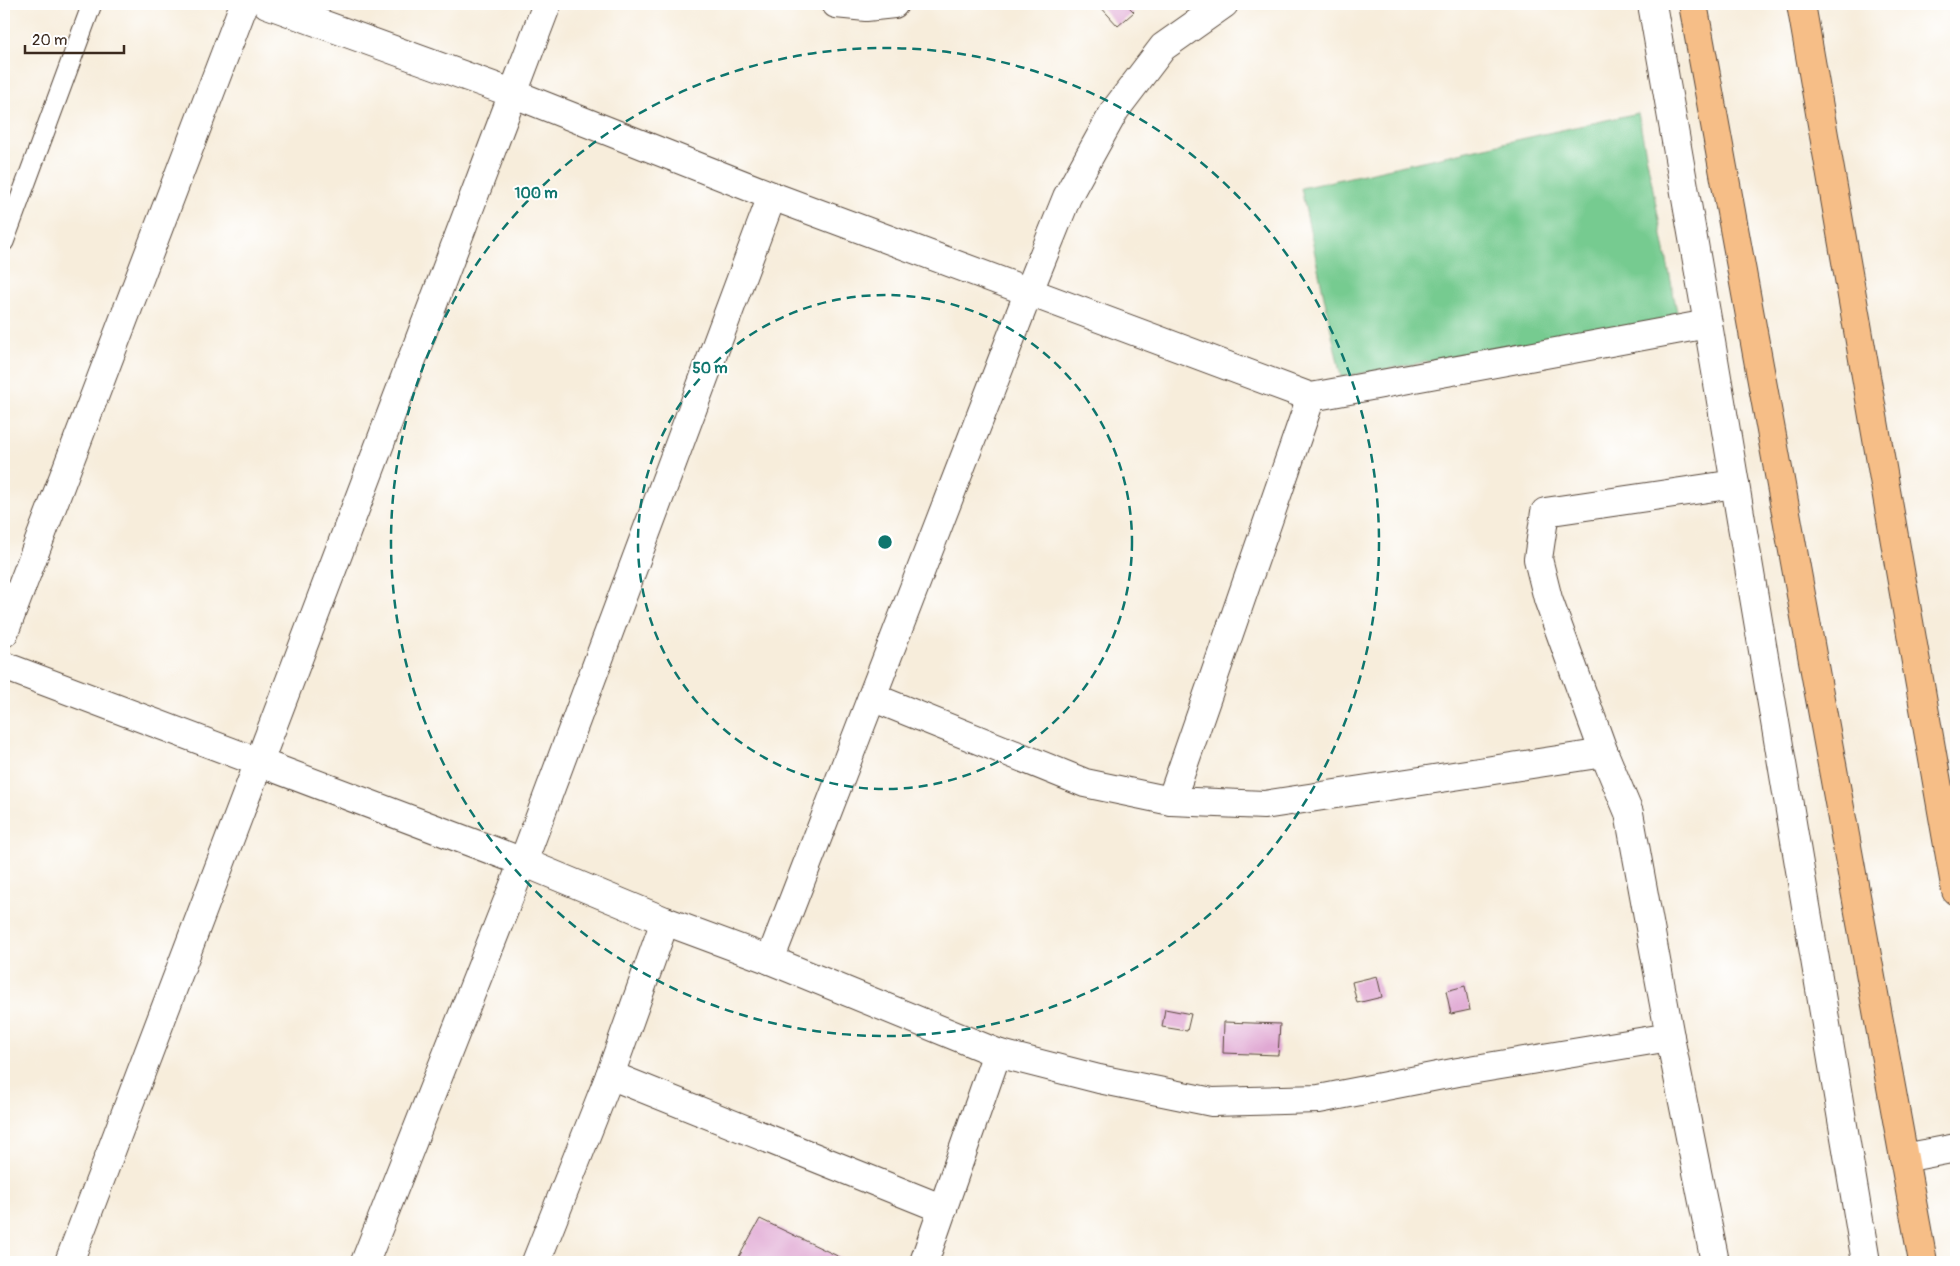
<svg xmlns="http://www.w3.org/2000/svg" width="1960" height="1266" viewBox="0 0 1960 1266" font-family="Pangolin,sans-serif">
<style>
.green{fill:#76cb90;stroke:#587a57}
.building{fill:#e0a8d3}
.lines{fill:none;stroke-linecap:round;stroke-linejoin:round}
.service-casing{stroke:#57473a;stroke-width:21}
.minor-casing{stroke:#57473a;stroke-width:30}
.primary-casing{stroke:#57473a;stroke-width:30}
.service{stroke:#fff;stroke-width:19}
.minor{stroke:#fff;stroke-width:28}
.primary{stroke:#f6be87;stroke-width:28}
.ring{fill:none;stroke:#0f766e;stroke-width:2.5;stroke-dasharray:9 6}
.centre{fill:#0f766e;stroke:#fff;stroke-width:2.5}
.ring-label{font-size:15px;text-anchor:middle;font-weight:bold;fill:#0f766e;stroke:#fff;stroke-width:4;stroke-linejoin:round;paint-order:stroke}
</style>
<rect width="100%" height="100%" fill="#fff"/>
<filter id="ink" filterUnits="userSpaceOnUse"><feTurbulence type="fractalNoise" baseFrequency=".02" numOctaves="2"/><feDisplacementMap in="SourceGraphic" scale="10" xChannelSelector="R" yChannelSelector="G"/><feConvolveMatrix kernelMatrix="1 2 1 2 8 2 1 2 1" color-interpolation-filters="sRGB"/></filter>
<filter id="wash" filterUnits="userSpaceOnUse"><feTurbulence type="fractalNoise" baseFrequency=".0096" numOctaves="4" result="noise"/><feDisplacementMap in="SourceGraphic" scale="20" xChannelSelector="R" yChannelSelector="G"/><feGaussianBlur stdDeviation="1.12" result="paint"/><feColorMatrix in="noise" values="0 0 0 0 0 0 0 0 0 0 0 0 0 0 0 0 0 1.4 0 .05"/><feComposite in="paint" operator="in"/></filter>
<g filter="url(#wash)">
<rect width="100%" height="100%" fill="#f7eddb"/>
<path class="green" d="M 1638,113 L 1678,317 L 1341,377 L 1301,188 Z"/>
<g id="blocks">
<g class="building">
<path d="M 1098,4 L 1126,4 L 1134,12 L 1118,26 Z"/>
<path d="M 1377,976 L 1382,997 L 1357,1003 L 1352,982 Z"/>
<path d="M 1465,986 L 1470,1010 L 1451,1014 L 1446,991 Z"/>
<path d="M 1165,1009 L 1191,1014 L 1187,1031 L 1162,1027 Z"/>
<path d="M 1224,1022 L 1280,1024 L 1278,1055 L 1223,1053 Z"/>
<path d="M 760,1219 L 850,1262 L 736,1262 Z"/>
</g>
</g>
</g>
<g filter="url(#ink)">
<use href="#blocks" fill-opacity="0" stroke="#57473a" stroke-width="1"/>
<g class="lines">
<g class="service-casing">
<path id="service" d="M 4,242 L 92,4"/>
</g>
<g class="minor-casing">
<g id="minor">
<path d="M 267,4 L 512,93 L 772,196 L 1311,397 L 1708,324"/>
<path d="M 836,4 L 866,7 L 894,4"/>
<path d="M 1652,4 L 1708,324 L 1866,1262"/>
<path d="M 4,633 L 244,4"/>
<path d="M 4,666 L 523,862 L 665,921 L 770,960 L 997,1053 L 1099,1079 L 1212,1102 L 1319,1099 L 1458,1072 L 1670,1037"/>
<path d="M 872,697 L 1085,783 L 1171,801 L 1264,805 L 1604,753 L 1629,813 L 1670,1037 L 1715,1262"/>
<path d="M 1604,753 L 1548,599 L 1538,559 L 1545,512 L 1735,484"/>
<path d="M 1171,801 L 1311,397"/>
<path d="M 770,960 L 1029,291 L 1067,197 L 1115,110 L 1163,47 L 1224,4"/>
<path d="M 610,1075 L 943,1209"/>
<path d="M 1904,1158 L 1956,1148"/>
<path d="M 69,1262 L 547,4"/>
<path d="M 365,1262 L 523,862 L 772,196"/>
<path d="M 536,1262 L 610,1075 L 665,921"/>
<path d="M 924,1262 L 997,1053"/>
</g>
</g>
<g class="primary-casing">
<g id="primary">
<path d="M 1693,4 L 1923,1262"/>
<path d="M 1801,4 L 1956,891"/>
</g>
</g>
<use href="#service" class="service"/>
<use href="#minor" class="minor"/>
<use href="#primary" class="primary"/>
</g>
</g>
<g class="ring">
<circle cx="885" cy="542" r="247"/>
<circle cx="885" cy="542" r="494"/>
</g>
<circle cx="885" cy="542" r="8" class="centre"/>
<g class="ring-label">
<text x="536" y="198">100 m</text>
<text x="710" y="373">50 m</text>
</g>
<rect width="1960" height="1266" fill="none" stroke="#fff" stroke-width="20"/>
<path d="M25 45v8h99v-8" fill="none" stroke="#3b2a1e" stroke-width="2.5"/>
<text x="32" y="45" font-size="15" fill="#3b2a1e" stroke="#ffffff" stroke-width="4" paint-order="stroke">20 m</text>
</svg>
